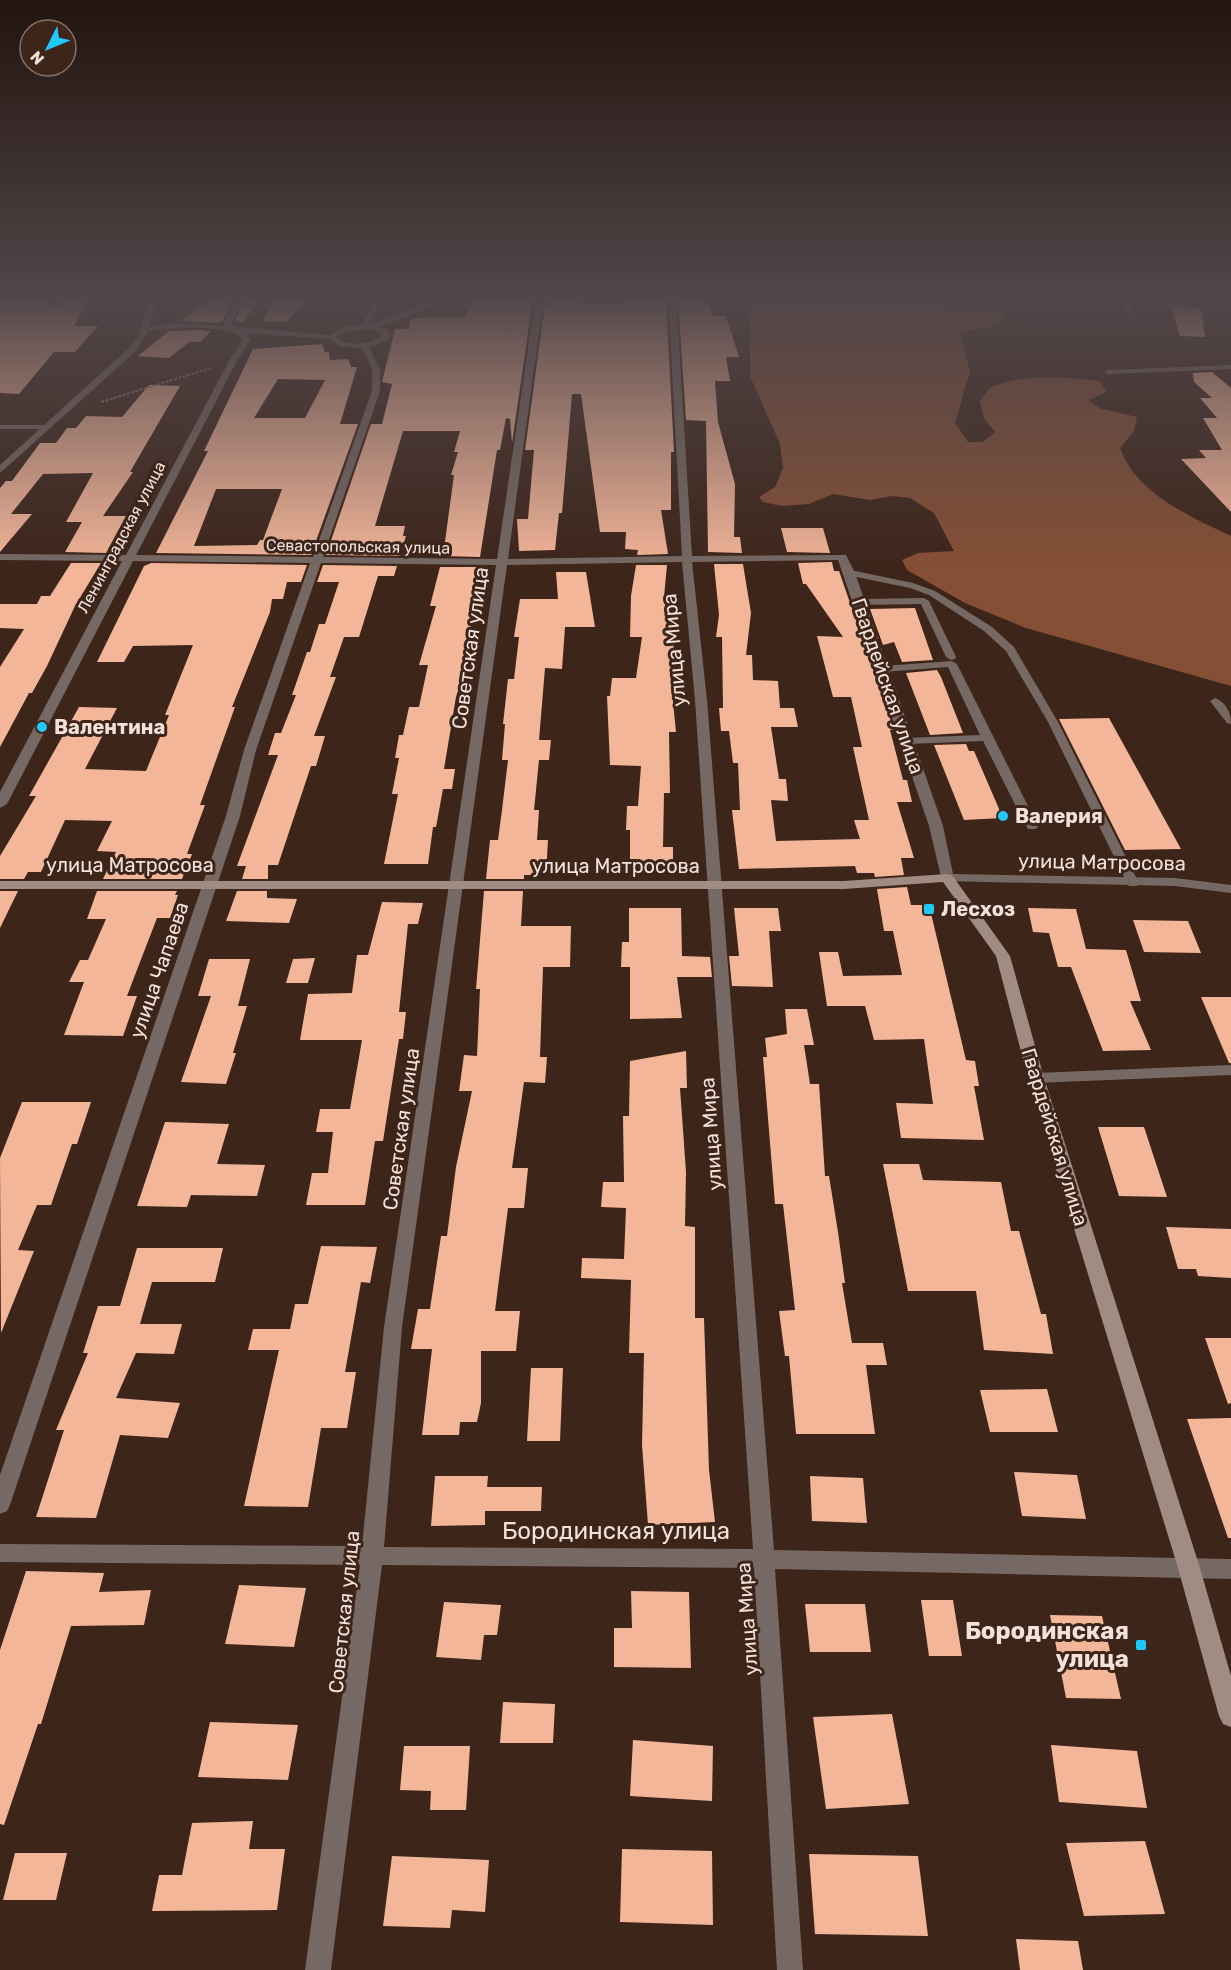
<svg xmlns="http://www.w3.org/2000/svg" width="1231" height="1970" viewBox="0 0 1231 1970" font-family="Rubik,sans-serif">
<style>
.forest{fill:#854f35}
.building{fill:#f4b699;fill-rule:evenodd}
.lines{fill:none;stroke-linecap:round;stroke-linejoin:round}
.path{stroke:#8f7b71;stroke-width:2;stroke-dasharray:3 1.5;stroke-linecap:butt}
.lane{fill:#766964;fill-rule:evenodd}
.street{fill:#766964;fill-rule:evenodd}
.secondary{fill:#a08c83;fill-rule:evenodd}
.poi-dot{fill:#1fc9fd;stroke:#3d251a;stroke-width:2}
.labels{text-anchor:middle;stroke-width:6;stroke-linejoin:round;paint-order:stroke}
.far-street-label{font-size:16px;fill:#f2e2da;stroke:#3d251a}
.street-label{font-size:20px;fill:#f2e2da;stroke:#3d251a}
.poi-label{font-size:20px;font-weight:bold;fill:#f2e2da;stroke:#3d251a;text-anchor:start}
.near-street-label{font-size:24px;fill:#f2e2da;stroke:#3d251a}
.near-poi-label{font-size:24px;font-weight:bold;fill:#f2e2da;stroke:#3d251a;text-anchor:end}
</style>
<rect width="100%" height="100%" fill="#3d251a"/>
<path class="forest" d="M 750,296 L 929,296 L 950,306 L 1002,314 L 1006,317 C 995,330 975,327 960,334 L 970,371 L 955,423 L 968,442 L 983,442 L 995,432 L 984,418 L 980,401 C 984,396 987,389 992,387 C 1024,373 1065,377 1099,381 L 1107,392 L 1088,400 L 1099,408 L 1137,417 L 1134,431 L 1120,448 C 1137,494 1189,516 1231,536 L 1231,686 L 1026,628 L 965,603 L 907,570 L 902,560 L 918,553 L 954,551 L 934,513 L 910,498 L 892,496 L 870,500 L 833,494 L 809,504 L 782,506 L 763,502 L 759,497 L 775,487 L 783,468 L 780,444 L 750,376 Z"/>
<g class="building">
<path d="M 0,296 L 51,296 L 49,302 L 51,305 L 57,304 L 63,296 L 91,296 L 74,326 L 98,326 L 75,352 L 54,352 L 19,394 L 0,393 Z"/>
<path d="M 213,296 L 233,296 L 223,321 L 219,323 L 181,321 Z"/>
<path d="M 245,296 L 263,296 L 243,322 L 235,321 Z"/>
<path d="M 275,296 L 311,296 L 286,322 L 263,322 Z"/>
<path d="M 476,296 L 533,298 L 512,443 L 510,419 L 506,418 L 500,450 L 497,450 L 480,557 L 443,556 L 454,475 L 451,475 L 458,452 L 454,452 L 460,431 L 403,431 L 375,526 L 405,526 L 403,536 L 406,536 L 400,556 L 326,555 L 371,424 L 382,424 L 392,384 L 382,382 L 395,329 L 409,329 L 410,320 L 420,318 L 465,317 Z"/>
<path d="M 705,297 L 713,316 L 726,316 L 739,357 L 726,357 L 730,381 L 715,381 L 718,422 L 735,484 L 734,537 L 740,537 L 742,553 L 708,552 L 706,421 L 686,420 L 678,298 Z"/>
<path d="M 546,298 L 580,298 L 581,303 L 625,303 L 625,300 L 634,298 L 666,298 L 674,452 L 671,452 L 671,510 L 661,510 L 668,554 L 637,555 L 638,550 L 625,549 L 626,532 L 600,532 L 581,394 L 572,394 L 562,513 L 559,513 L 555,550 L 519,551 L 517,519 L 528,519 L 534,450 L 525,450 Z"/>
<path d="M 1171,306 L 1201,308 L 1205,337 L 1180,336 Z"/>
<path d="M 169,331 L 198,330 L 211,331 L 200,342 L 189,342 L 169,358 L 138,356 Z"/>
<path d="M 322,344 L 325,352 L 329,352 L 330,360 L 348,359 L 351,367 L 357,367 L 340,424 L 358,424 L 311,555 L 156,553 L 208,451 L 204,451 L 253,349 ZM 278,379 L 325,380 L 305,418 L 254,418 ZM 216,489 L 282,489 L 263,540 L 260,540 L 257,545 L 194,546 Z"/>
<path d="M 1212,372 L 1231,388 L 1231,512 L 1181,459 L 1206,458 L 1199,450 L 1222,450 L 1203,418 L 1217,418 L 1200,398 L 1212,398 L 1194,382 L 1193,373 Z"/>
<path d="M 149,385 L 180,386 L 130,472 L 133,472 L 103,516 L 126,516 L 106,553 L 65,552 L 82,522 L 66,522 L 93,473 L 43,474 L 11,514 L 32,514 L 0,552 L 0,488 L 6,481 L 12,481 L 40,443 L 56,443 L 67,428 L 76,428 L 86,416 L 122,417 Z"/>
<path d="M 781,528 L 823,528 L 830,553 L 787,552 Z"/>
<path d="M 832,562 L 834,571 L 839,571 L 894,730 L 890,730 L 903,780 L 907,780 L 912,802 L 897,802 L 914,858 L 901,858 L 904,875 L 875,877 L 874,873 L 857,873 L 855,866 L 739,869 L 732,810 L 740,810 L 738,763 L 733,763 L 729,731 L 721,731 L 719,708 L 723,708 L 722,637 L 716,637 L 719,615 L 714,564 L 743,564 L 751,613 L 746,655 L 752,655 L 753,680 L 778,681 L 780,708 L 794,708 L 798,727 L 771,727 L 779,779 L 786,779 L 788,801 L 771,800 L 776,841 L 860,839 L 854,820 L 869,820 L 853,747 L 862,747 L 851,697 L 833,697 L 817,636 L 843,637 L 806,584 L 803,584 L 798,563 Z"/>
<path d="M 71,563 L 101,563 L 75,606 L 47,666 L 32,693 L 29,693 L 0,747 L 0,667 L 24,629 L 0,628 L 0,604 L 37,604 L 41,596 L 50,596 Z"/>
<path d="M 151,563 L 307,565 L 301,582 L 287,582 L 283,599 L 272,599 L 270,612 L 232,707 L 235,707 L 200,805 L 205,805 L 187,854 L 192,854 L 182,879 L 103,879 L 116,852 L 97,851 L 112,821 L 65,820 L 41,872 L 28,872 L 24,879 L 0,879 L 0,856 L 36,796 L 29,796 L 79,707 L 117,708 L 85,769 L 146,771 L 169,715 L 165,715 L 193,645 L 133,646 L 124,662 L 97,662 L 144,566 Z"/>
<path d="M 323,565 L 397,566 L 394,576 L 378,576 L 359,637 L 344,637 L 330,677 L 336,677 L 314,736 L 325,736 L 316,766 L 311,766 L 278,865 L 268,865 L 268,879 L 242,879 L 246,866 L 237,866 L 278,755 L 268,755 L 275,733 L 281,733 L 296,695 L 292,695 L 307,652 L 310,652 L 319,624 L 325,624 L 339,582 L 317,582 Z"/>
<path d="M 636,565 L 667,565 L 664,597 L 673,597 L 674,673 L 670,672 L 676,732 L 669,732 L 670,793 L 664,793 L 663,847 L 673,847 L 673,869 L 630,869 L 630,830 L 626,830 L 627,806 L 638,806 L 641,766 L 610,765 L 607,696 L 610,696 L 612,678 L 636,678 L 642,637 L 630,637 L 631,596 Z"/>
<path d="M 440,567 L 478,567 L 466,666 L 456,697 L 444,769 L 455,769 L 452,789 L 443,789 L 436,827 L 433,827 L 428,864 L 384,864 L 398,794 L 392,794 L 399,758 L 395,758 L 399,735 L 403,735 L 409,707 L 419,707 L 428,665 L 419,665 L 436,606 L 430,606 Z"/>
<path d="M 556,572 L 586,572 L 595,627 L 565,627 L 562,669 L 545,668 L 539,740 L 551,740 L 549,760 L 539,760 L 534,810 L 539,810 L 537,840 L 548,840 L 546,875 L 524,875 L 524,879 L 486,879 L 490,840 L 498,840 L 502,810 L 508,760 L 502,760 L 505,724 L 503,724 L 508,679 L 514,679 L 519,637 L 514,637 L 520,599 L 558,599 Z"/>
<path d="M 915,608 L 933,660 L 902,662 L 894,642 L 883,645 L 870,609 Z"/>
<path d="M 937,670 L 941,677 L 963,733 L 930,735 L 906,673 Z"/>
<path d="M 1109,718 L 1181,849 L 1125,850 L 1059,719 Z"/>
<path d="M 966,744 L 969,751 L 974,751 L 1003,818 L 964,820 L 934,745 Z"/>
<path d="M 907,887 L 911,905 L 929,905 L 966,1060 L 975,1061 L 979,1086 L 974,1086 L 984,1140 L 901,1138 L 896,1103 L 933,1104 L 924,1039 L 874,1040 L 865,1006 L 827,1006 L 819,952 L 838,952 L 843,976 L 902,975 L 893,931 L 884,931 L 877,889 Z"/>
<path d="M 0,891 L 18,891 L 0,928 Z"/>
<path d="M 97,891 L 177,891 L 175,895 L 178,895 L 170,918 L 157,918 L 140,962 L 127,996 L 137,996 L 123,1036 L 64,1035 L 84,982 L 69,982 L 80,960 L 88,960 L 106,919 L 87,919 Z"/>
<path d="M 237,891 L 267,891 L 267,898 L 297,899 L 289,923 L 226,921 Z"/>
<path d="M 484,891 L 523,891 L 521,926 L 571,926 L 570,967 L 543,967 L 540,1057 L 547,1057 L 545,1083 L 524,1082 L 512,1168 L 528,1168 L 524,1208 L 508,1208 L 495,1311 L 520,1311 L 516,1351 L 481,1351 L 481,1403 L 477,1422 L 460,1422 L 459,1435 L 422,1435 L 432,1349 L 411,1349 L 418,1309 L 430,1309 L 441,1236 L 447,1236 L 456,1167 L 472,1091 L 459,1091 L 464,1055 L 477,1056 L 480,989 L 476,989 Z"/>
<path d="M 382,902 L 423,903 L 418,924 L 408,924 L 399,1012 L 406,1012 L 403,1039 L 399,1039 L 383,1141 L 375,1141 L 365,1205 L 306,1205 L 312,1173 L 328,1173 L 333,1132 L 316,1132 L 320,1109 L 350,1109 L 362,1040 L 300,1040 L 308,994 L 352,993 L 357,955 L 368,955 Z"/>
<path d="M 629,908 L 681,908 L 682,956 L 710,957 L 712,977 L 677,977 L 682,1018 L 630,1019 L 630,967 L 621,967 L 622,942 L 629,942 Z"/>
<path d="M 734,908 L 778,908 L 781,931 L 769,931 L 773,987 L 732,986 L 729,956 L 739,956 Z"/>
<path d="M 1028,908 L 1076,909 L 1086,949 L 1126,950 L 1141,1001 L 1130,1001 L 1151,1050 L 1103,1051 L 1071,967 L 1058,967 L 1049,933 L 1033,932 Z"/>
<path d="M 1133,920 L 1188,921 L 1201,953 L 1144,952 Z"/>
<path d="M 315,958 L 308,983 L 286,983 L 293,959 Z"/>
<path d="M 209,959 L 250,959 L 238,1006 L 247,1006 L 233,1053 L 236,1053 L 226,1084 L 181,1082 L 211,996 L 198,996 Z"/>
<path d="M 1201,997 L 1231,997 L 1231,1063 L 1229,1063 Z"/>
<path d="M 785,1009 L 807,1009 L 814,1045 L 804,1045 L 810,1084 L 819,1084 L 825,1176 L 829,1176 L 838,1232 L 845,1283 L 842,1283 L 852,1343 L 883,1343 L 887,1365 L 866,1365 L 875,1434 L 796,1434 L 789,1356 L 785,1356 L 779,1311 L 795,1310 L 783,1204 L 775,1204 L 763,1057 L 767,1057 L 765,1038 L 787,1034 Z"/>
<path d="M 686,1051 L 687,1088 L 680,1088 L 686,1172 L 685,1226 L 695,1227 L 695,1318 L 704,1318 L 709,1470 L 715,1522 L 648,1525 L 642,1445 L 644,1353 L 629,1353 L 631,1280 L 581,1278 L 582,1258 L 624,1259 L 626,1208 L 601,1207 L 603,1182 L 624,1182 L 623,1116 L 629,1116 L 630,1061 Z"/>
<path d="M 22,1102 L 91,1102 L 77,1144 L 72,1144 L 51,1205 L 37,1205 L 18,1250 L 34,1251 L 1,1333 L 0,1158 Z"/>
<path d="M 165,1122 L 229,1124 L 217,1164 L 265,1165 L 257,1196 L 191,1195 L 187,1207 L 137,1206 Z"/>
<path d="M 1098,1127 L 1144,1127 L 1167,1197 L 1119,1196 Z"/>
<path d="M 883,1164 L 919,1164 L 923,1180 L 1001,1182 L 1011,1231 L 1019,1231 L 1041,1314 L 1046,1314 L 1053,1354 L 984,1350 L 976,1291 L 908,1291 Z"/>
<path d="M 1166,1227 L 1231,1229 L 1231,1278 L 1198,1276 L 1196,1269 L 1178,1269 Z"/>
<path d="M 321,1246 L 377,1247 L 370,1283 L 361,1282 L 345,1372 L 356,1372 L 347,1428 L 321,1428 L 308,1507 L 244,1506 L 279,1350 L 248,1350 L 253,1329 L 290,1329 L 295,1304 L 308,1304 Z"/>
<path d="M 137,1248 L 223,1248 L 215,1282 L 152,1282 L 140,1324 L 182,1324 L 174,1354 L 136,1353 L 116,1398 L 180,1403 L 168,1438 L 120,1435 L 96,1518 L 36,1517 L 64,1430 L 56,1430 L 88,1353 L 83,1353 L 98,1306 L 120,1306 Z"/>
<path d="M 1205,1338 L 1231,1338 L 1231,1403 L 1228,1404 Z"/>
<path d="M 531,1368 L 563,1368 L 560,1441 L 527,1441 Z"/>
<path d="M 1047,1389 L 1058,1432 L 990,1432 L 980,1390 Z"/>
<path d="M 1231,1418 L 1231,1538 L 1228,1538 L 1187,1419 Z"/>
<path d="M 1014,1472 L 1077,1475 L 1086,1519 L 1022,1516 Z"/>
<path d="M 435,1476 L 488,1476 L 487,1487 L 542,1487 L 541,1511 L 485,1511 L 485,1525 L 431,1526 Z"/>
<path d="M 810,1476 L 863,1478 L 867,1523 L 812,1521 Z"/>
<path d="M 26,1571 L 104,1573 L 99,1592 L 151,1590 L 144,1625 L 71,1626 L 41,1724 L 38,1724 L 4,1825 L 0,1824 L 0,1650 Z"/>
<path d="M 239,1585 L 306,1588 L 294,1647 L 225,1644 Z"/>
<path d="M 631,1591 L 689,1592 L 691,1668 L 614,1667 L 614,1628 L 632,1628 Z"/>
<path d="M 921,1600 L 953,1600 L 962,1656 L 929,1656 Z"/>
<path d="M 444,1602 L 501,1605 L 497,1635 L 484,1635 L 481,1660 L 436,1657 Z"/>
<path d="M 805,1604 L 865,1604 L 871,1652 L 810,1652 Z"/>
<path d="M 1050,1615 L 1102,1616 L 1121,1699 L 1066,1698 Z"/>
<path d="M 503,1702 L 555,1704 L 553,1743 L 500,1743 Z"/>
<path d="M 892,1714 L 909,1804 L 826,1809 L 813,1717 Z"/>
<path d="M 210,1722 L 298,1725 L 288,1780 L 198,1777 Z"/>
<path d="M 633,1740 L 713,1746 L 712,1801 L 630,1796 Z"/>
<path d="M 1051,1745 L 1137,1751 L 1147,1808 L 1059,1802 Z"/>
<path d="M 404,1746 L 470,1746 L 466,1810 L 430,1810 L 431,1791 L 400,1790 Z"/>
<path d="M 253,1821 L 249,1849 L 285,1849 L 277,1910 L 152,1911 L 159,1875 L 182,1875 L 192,1823 Z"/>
<path d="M 1145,1841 L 1165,1914 L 1084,1916 L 1066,1843 Z"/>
<path d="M 622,1849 L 712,1851 L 713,1925 L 620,1922 Z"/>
<path d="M 15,1853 L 67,1853 L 56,1900 L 3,1900 Z"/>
<path d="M 809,1854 L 918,1856 L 928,1936 L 815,1934 Z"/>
<path d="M 392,1856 L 489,1860 L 485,1912 L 452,1910 L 450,1928 L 383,1926 Z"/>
<path d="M 1016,1939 L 1078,1941 L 1083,1970 L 1020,1970 Z"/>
</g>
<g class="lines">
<path class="path" d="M 101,402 L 211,368"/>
<g class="lane">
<path d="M 54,295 L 61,295 L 55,303 L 51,303 Z"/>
<path d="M 0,425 L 46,425 L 50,427 L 46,429 L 0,429 Z"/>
<path d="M 850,570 L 913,583 L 935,591 L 992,627 L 1014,647 L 1058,722 L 1139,883 L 1137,886 L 1129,886 L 1127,883 L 1048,722 L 1006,651 L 984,631 L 929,595 L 910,588 L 847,575 L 845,573 Z"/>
<path d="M 924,598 L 929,601 L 956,657 L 955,659 L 951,660 L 946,657 L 921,604 L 860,605 L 855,602 L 860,599 Z"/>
<path d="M 952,661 L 957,664 L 1038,826 L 1036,829 L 1028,829 L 1026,826 L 983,741 L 907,744 L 901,741 L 907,738 L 980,735 L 948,667 L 883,672 L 878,669 L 883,666 Z"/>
<path d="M 1215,698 C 1226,702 1231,713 1231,724 L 1227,723 L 1210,701 Z"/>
<path d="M 1231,1065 L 1231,1075 L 1036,1083 L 1029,1078 L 1036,1073 Z"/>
</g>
<g class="street">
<path d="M 151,295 L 159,295 L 149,326 L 177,323 L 223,326 L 236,295 L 243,295 L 231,325 L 235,327 L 330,335 L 342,327 L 360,326 L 380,295 L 387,295 L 368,325 L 453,295 L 465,295 L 379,327 L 387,329 L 391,336 L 384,342 L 369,347 L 380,369 L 380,391 L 323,557 L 497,559 L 536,295 L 544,295 L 508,559 L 682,556 L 668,295 L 676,295 L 692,556 L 846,555 L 855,573 L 943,826 L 953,874 L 1175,878 L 1231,885 L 1231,893 L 1175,886 L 942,881 L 929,826 L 838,560 L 692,562 L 707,700 L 774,1550 L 1231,1559 L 1231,1579 L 775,1569 L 803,1970 L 777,1970 L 754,1568 L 382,1565 L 331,1970 L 305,1970 L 360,1565 L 0,1562 L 0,1544 L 362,1546 L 384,1327 L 496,565 L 321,563 L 256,750 L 240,816 L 10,1505 L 7,1511 L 0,1514 L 0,1475 L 226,816 L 244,750 L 310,563 L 133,561 L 7,804 L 0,808 L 0,792 L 122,561 L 0,560 L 0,554 L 126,555 L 229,361 L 243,339 C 226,323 171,328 148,331 L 136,351 L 0,473 L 0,465 L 130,347 L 138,337 ZM 371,329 L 383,335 C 370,345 350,347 336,337 L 347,331 ZM 246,333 L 329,339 L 340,346 L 362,348 L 372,369 L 372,391 L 313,557 L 136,555 L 237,361 L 251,339 ZM 682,562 L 695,700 L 753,1549 L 384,1547 L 402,1327 L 507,565 Z"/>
<path d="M 972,295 L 979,295 L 987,304 L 980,306 Z"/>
<path d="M 1112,295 L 1120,295 L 1134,309 L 1134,313 L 1128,313 Z"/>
<path d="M 1231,365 L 1231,369 L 1108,374 L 1104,372 L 1108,370 Z"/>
</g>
<path class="secondary" d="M 947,874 L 952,875 L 1010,956 L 1044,1078 L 1200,1568 L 1231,1676 L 1231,1727 L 1223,1724 L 1219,1716 L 1178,1568 L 1028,1078 L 996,956 L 943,882 L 844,889 L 0,889 L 0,881 L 844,881 Z"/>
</g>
<linearGradient id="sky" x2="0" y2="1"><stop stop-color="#22140e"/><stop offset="0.52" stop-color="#514649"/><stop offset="1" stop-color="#514649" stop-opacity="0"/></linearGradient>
<rect width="1231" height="571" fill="url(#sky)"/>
<g class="poi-dot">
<circle cx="42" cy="727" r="6"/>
<circle cx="1003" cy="816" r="6"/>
<rect x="923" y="903" width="12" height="12" rx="3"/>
<rect x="1135" y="1639" width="12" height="12" rx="3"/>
</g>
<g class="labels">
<g class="far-street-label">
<text transform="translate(121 537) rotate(-62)" y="6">Ленинградская улица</text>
<text transform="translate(358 546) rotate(1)" y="6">Севастопольская улица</text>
</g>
<g class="street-label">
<text transform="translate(470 648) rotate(-82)" y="7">Советская улица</text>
<text transform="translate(674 650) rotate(-95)" y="7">улица Мира</text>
<text transform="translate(888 686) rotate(71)" y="7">Гвардейская улица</text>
<text transform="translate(1102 862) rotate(1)" y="7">улица Матросова</text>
<text x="130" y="872">улица Матросова</text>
<text x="616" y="873">улица Матросова</text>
<text transform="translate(159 970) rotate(-71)" y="7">улица Чапаева</text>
<text transform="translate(401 1129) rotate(-82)" y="7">Советская улица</text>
<text transform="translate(711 1134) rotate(-94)" y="7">улица Мира</text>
<text transform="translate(1055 1137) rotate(73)" y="7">Гвардейская улица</text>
<text transform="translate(344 1612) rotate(-84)" y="7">Советская улица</text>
<text transform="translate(747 1619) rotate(-94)" y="7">улица Мира</text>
</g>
<g class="poi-label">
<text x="54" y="734">Валентина</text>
<text x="1015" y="823">Валерия</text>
<text x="941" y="916">Лесхоз</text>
</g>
<g class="near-street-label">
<text x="616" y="1539">Бородинская улица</text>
</g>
<g class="near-poi-label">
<text x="1129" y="1639">Бородинская<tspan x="1129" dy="28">улица</tspan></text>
</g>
</g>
<g transform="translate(48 48) rotate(227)"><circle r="28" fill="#3d251a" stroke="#857167" stroke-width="1.5"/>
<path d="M0-4.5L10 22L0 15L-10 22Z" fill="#1fc9fd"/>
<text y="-9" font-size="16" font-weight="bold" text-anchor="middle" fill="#f2e2da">N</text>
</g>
</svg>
